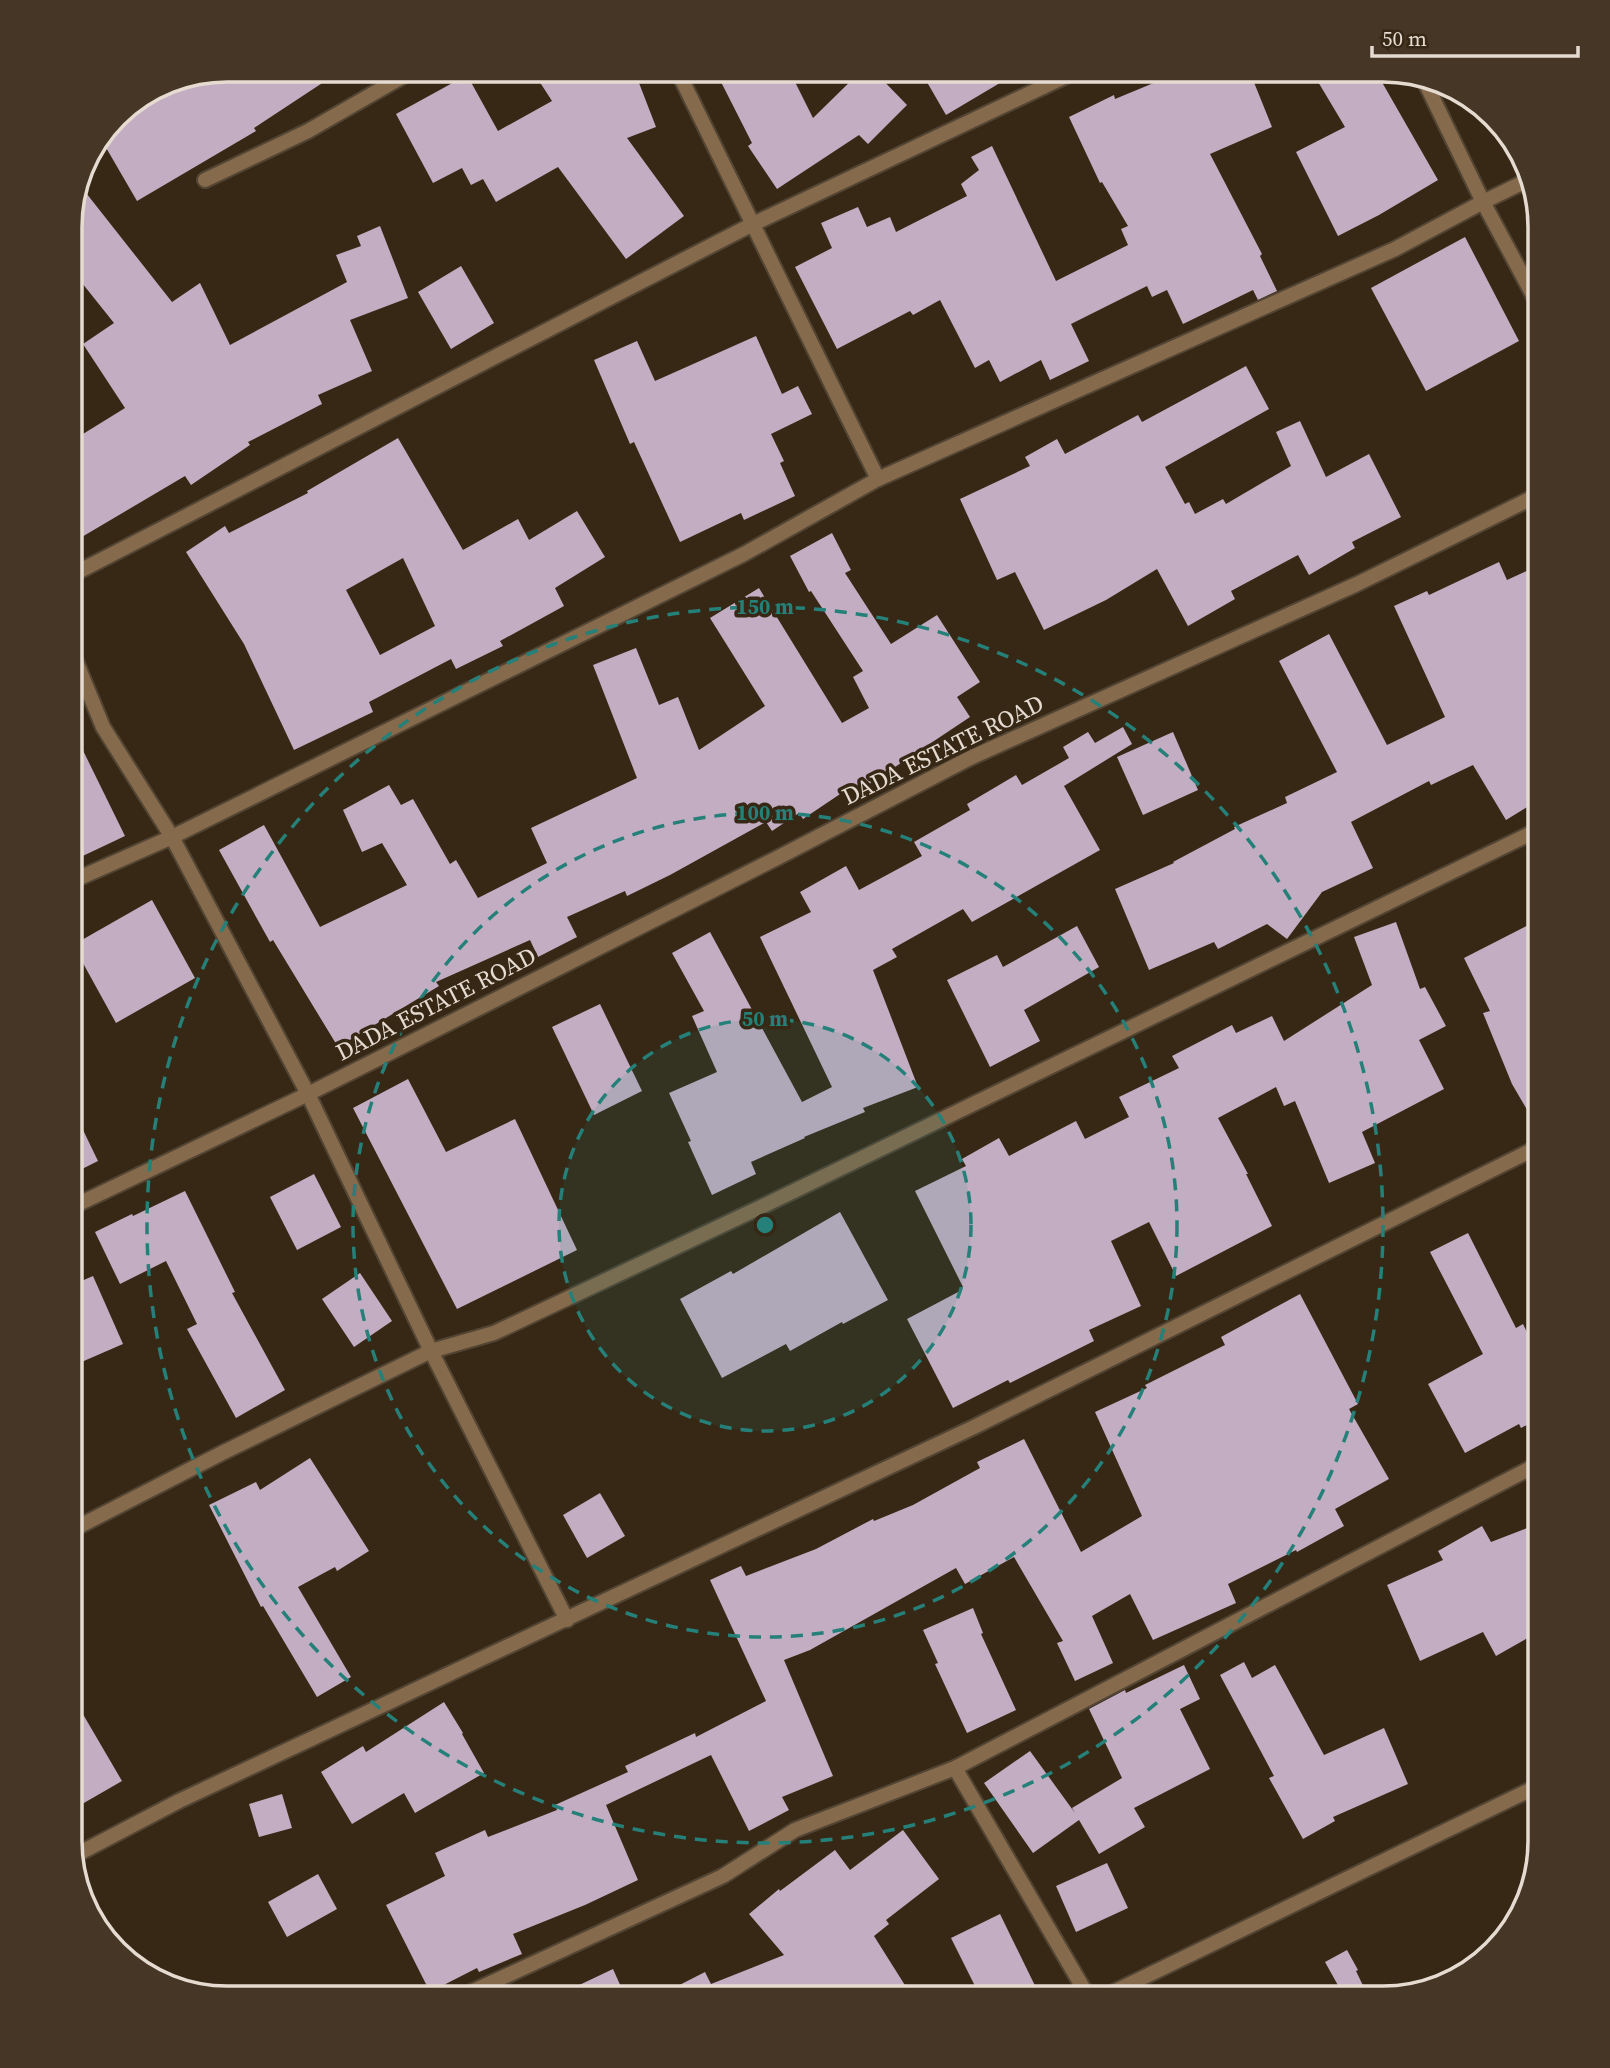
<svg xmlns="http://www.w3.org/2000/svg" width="1610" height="2068" viewBox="0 0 1610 2068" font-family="'Source Serif 4',serif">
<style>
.building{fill:#c2adc2;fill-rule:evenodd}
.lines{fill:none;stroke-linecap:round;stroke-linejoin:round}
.minor-casing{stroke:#534534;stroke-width:18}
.minor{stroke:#866a4c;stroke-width:14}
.ring{fill:none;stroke:#248078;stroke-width:3.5;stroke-dasharray:12 9}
.labels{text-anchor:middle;stroke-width:7;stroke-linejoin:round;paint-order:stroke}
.street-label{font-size:24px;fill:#e5dbd0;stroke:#372816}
.rim{fill:none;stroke:#e5dbd0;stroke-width:3.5}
.centre{fill:#248078;stroke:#372816;stroke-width:3.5}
.ring-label{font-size:21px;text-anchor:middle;font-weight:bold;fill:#248078;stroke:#372816;stroke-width:7;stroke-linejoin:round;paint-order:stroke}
</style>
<rect width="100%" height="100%" fill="#372816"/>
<g class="building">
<path d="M 227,70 L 342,70 L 254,128 L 256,131 L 137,201 L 101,139 L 123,109 L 167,82 Z"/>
<path d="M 532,70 L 634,70 L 656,127 L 627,138 L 684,216 L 626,259 L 558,167 L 496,202 L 483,179 L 471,185 L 462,168 L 433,183 L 396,114 L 467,75 L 498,131 L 552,101 Z"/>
<path d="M 744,70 L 789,70 L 813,118 L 862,70 L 873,70 L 907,105 L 868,144 L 859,135 L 777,189 L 748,146 L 752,143 L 721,82 Z"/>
<path d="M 920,70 L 1022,70 L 946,115 Z"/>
<path d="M 1185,70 L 1249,70 L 1272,127 L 1210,154 L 1262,254 L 1260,256 L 1277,291 L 1258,300 L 1253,290 L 1183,324 L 1167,290 L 1152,297 L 1147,286 L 1071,324 L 1089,361 L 1050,380 L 1041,360 L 1000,382 L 989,360 L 975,368 L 940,300 L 913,315 L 910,311 L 837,349 L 795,267 L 832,248 L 821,223 L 858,207 L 867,227 L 890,217 L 896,232 L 967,196 L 961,184 L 979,170 L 971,157 L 992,146 L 1056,281 L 1128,245 L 1121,229 L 1128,226 L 1102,182 L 1100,183 L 1069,117 L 1114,95 L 1115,99 Z"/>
<path d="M 1311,70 L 1375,70 L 1438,180 L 1379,215 L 1338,236 L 1296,152 L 1345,127 Z"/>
<path d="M 79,184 L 172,302 L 200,283 L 230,345 L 347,282 L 336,255 L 361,246 L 357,236 L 380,226 L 408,298 L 350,320 L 372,371 L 318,395 L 322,404 L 248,442 L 250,445 L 191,485 L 185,476 L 70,544 L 70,442 L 125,408 L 83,344 L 114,323 L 70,268 L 70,216 Z"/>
<path d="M 1465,237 L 1519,341 L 1426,391 L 1371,288 Z"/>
<path d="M 461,266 L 494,323 L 451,349 L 418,292 Z"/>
<path d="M 756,336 L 782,394 L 798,386 L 812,414 L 771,434 L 784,461 L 780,463 L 795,496 L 744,520 L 741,513 L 680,542 L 634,442 L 630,444 L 594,360 L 637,341 L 655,381 Z"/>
<path d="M 1246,366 L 1269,409 L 1165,467 L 1185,504 L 1189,502 L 1195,514 L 1223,499 L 1226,504 L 1291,466 L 1276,432 L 1300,421 L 1326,477 L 1369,454 L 1401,517 L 1352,542 L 1355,548 L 1309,575 L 1298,555 L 1231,591 L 1235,599 L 1188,626 L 1157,569 L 1106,600 L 1044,630 L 1015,572 L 997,580 L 960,499 L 1030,466 L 1025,457 L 1057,439 L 1065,454 L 1138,415 L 1142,422 Z"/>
<path d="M 398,438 L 463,550 L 518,519 L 529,540 L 577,511 L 605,557 L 555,588 L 564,606 L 500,641 L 503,646 L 456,669 L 451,659 L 369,702 L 373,712 L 294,750 L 244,644 L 186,552 L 225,526 L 229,533 L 308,493 L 307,491 ZM 403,558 L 435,626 L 380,655 L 346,590 Z"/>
<path d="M 832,533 L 851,570 L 845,573 L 891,644 L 937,615 L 980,682 L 957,697 L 970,717 L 856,793 L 852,786 L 803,819 L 799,813 L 772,831 L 766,822 L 670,875 L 627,896 L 625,891 L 567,917 L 577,937 L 538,957 L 530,940 L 436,982 L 439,986 L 338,1047 L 273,940 L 270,942 L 219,850 L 264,825 L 320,927 L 407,885 L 382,843 L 362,852 L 343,810 L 389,785 L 401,805 L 413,799 L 450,864 L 456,860 L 478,898 L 547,863 L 531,828 L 637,778 L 593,665 L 636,648 L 659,705 L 678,697 L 699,750 L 765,706 L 710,618 L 759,588 L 842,723 L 869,708 L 853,677 L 863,671 L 811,591 L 809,592 L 790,556 Z"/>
<path d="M 1499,562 L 1507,580 L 1540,565 L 1540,799 L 1506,820 L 1473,765 L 1431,785 L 1429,781 L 1351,822 L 1373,868 L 1322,892 L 1287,939 L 1267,924 L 1218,949 L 1214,942 L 1149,970 L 1115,889 L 1174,863 L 1173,862 L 1235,829 L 1234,827 L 1287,803 L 1285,797 L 1337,772 L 1279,661 L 1329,634 L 1387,745 L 1445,717 L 1394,606 L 1427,591 L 1429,595 Z"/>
<path d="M 70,724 L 125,836 L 70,862 Z"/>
<path d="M 1123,727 L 1132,744 L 1064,786 L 1100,850 L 972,922 L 963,909 L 892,949 L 897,957 L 873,970 L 918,1087 L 863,1108 L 865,1112 L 804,1137 L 805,1138 L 751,1162 L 756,1174 L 712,1195 L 688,1142 L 691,1141 L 669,1093 L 717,1072 L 692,1016 L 704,1011 L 672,953 L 710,932 L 802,1102 L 832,1087 L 760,937 L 811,912 L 800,892 L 846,866 L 859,890 L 922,856 L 914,842 L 970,810 L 967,804 L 1016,775 L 1022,785 L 1069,758 L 1063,747 L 1088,732 L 1095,743 Z"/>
<path d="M 1173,732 L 1198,790 L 1143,815 L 1117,757 Z"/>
<path d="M 152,900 L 195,978 L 116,1023 L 73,945 Z"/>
<path d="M 1540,919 L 1540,1132 L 1512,1084 L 1483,1013 L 1490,1011 L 1464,958 Z"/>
<path d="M 1396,922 L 1420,989 L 1425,987 L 1446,1026 L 1419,1040 L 1444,1089 L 1362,1132 L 1375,1163 L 1329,1183 L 1295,1101 L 1284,1106 L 1276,1087 L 1218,1118 L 1248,1174 L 1246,1174 L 1272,1226 L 1176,1276 L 1149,1222 L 1111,1241 L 1141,1306 L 1089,1330 L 1094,1341 L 1010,1383 L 1008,1380 L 953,1408 L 907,1319 L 960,1291 L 959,1289 L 963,1287 L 915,1191 L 966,1166 L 962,1159 L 999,1138 L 1009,1156 L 1076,1121 L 1085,1139 L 1129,1117 L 1119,1097 L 1179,1068 L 1172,1056 L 1232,1025 L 1236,1033 L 1272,1016 L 1284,1041 L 1372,985 L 1354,937 Z"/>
<path d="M 1077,926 L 1099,967 L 1024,1010 L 1040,1041 L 990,1067 L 947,980 L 997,955 L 1003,967 Z"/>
<path d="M 600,1004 L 642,1091 L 594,1115 L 552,1027 Z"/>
<path d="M 408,1079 L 446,1152 L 515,1119 L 577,1250 L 457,1309 L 353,1108 Z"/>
<path d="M 70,1103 L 98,1161 L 70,1175 Z"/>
<path d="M 314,1174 L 341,1227 L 297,1250 L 270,1197 Z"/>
<path d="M 185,1191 L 235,1292 L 232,1293 L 285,1390 L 236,1418 L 187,1329 L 197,1324 L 166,1261 L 120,1284 L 95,1232 L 132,1214 L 133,1216 Z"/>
<path d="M 840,1212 L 888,1300 L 843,1324 L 842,1322 L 790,1351 L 786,1344 L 722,1378 L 680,1299 L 731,1271 L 733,1274 Z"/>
<path d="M 1468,1233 L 1516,1328 L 1523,1324 L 1540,1359 L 1540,1418 L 1521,1428 L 1519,1424 L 1465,1453 L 1428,1384 L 1483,1354 L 1430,1252 Z"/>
<path d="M 360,1273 L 392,1321 L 354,1347 L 322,1299 Z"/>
<path d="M 93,1276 L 123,1344 L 70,1367 L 70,1286 Z"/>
<path d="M 1300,1294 L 1358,1404 L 1349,1409 L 1389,1479 L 1335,1509 L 1344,1526 L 1297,1552 L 1296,1550 L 1228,1584 L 1236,1603 L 1153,1640 L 1130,1594 L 1092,1616 L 1113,1663 L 1075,1681 L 1057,1643 L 1063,1641 L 1014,1557 L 965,1584 L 956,1568 L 810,1650 L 784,1660 L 833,1776 L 782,1797 L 789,1810 L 749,1831 L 711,1755 L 606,1805 L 638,1880 L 585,1905 L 513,1934 L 522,1954 L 479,1972 L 477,1968 L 430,1992 L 386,1905 L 445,1876 L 435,1853 L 485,1830 L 488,1837 L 557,1810 L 555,1805 L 628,1772 L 625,1766 L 695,1733 L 696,1737 L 766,1701 L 710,1580 L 741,1566 L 746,1576 L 816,1549 L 873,1519 L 874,1521 L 913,1505 L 980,1468 L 977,1462 L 1024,1439 L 1081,1552 L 1142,1516 L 1095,1412 L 1147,1388 L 1145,1385 L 1225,1345 L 1221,1337 Z"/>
<path d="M 310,1458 L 369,1551 L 337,1571 L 335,1567 L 298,1587 L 351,1677 L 317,1697 L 263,1606 L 261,1607 L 209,1505 L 256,1482 L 260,1490 Z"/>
<path d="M 600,1493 L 625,1536 L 587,1558 L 563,1515 Z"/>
<path d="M 1540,1523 L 1540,1631 L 1496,1656 L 1483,1632 L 1420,1661 L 1387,1585 L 1443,1560 L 1438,1551 L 1482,1526 L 1491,1542 Z"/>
<path d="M 973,1608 L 983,1633 L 981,1634 L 1016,1710 L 967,1733 L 935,1664 L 938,1663 L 923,1630 Z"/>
<path d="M 1244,1662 L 1252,1678 L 1275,1665 L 1324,1755 L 1384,1728 L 1408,1784 L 1333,1817 L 1335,1821 L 1303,1839 L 1269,1778 L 1274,1776 L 1220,1675 Z"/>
<path d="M 1184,1665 L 1200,1699 L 1180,1709 L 1210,1769 L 1134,1808 L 1145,1827 L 1099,1854 L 1079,1820 L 1033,1853 L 984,1783 L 1030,1751 L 1075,1813 L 1072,1808 L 1122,1778 L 1089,1709 L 1125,1690 L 1126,1693 Z"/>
<path d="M 70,1692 L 122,1781 L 70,1811 Z"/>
<path d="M 444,1702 L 463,1733 L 462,1734 L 484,1773 L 415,1813 L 404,1793 L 352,1824 L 321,1772 L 363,1746 L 366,1752 Z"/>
<path d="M 282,1794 L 292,1828 L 259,1837 L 249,1804 Z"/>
<path d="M 903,1830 L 939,1879 L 886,1920 L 889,1924 L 874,1936 L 913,1998 L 654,1998 L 705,1972 L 711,1984 L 784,1955 L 749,1914 L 779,1889 L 780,1891 L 835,1850 L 850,1870 Z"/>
<path d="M 1107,1863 L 1128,1908 L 1076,1932 L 1056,1886 Z"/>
<path d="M 318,1874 L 337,1909 L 287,1937 L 268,1902 Z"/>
<path d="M 1000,1914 L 1041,1998 L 981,1998 L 951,1938 Z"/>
<path d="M 1347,1950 L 1358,1970 L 1356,1971 L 1369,1998 L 1345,1998 L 1325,1962 Z"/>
<path d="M 613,1969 L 626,1998 L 552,1998 Z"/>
</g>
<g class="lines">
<g class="minor-casing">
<g id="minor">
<path d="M 677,70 L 878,479"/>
<path d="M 1035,70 L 1043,87"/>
<path d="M 1424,80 L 1483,202 L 1540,308"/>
<path d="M 205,180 L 308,131 L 414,70"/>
<path d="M 70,576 L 753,224 L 1079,70"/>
<path d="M 70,647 L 103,727 L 172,837 L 308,1094 L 431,1351 L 567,1620"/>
<path d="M 70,882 L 172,837 L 744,554 L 878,479 L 1395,249 L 1483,202 L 1526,181"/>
<path d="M 70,1208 L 308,1094 L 777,858 L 970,758 L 1357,584 L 1540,494"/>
<path d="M 70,1531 L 222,1453 L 431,1351 L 494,1333 L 763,1206 L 1540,829"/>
<path d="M 955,1768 L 1089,1998"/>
<path d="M 74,1856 L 179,1801 L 972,1428 L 1540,1146"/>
<path d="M 458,1998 L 723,1876 L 795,1830 L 955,1768 L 1540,1463"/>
<path d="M 1101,1998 L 1540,1785"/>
</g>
</g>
<use href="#minor" class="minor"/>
</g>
<circle cx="765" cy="1225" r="206" fill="#248078" fill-opacity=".12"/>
<g class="ring">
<circle cx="765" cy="1225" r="206"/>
<circle cx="765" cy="1225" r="412"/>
<circle cx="765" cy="1225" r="618"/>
</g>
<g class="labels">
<g class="street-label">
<text transform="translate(943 750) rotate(-26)" y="8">DADA ESTATE ROAD</text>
<text transform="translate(436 1004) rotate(-27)" y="8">DADA ESTATE ROAD</text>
</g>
</g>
<path d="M0 0H1610V2068H0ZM227 82H1383A145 145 0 0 1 1528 227V1841A145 145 0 0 1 1383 1986H227A145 145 0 0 1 82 1841V227A145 145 0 0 1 227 82Z" fill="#453625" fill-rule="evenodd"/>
<path class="rim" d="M227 82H1383A145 145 0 0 1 1528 227V1841A145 145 0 0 1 1383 1986H227A145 145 0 0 1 82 1841V227A145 145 0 0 1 227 82Z"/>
<circle cx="765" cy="1225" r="10" class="centre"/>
<g class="ring-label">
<text x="765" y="614">150 m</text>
<text x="765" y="820">100 m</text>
<text x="765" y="1026">50 m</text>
</g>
<path d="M1372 46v10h206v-10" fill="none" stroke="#e5dbd0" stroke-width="3.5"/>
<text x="1382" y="46" font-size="21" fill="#e5dbd0" stroke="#372816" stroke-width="5" paint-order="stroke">50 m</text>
</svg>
